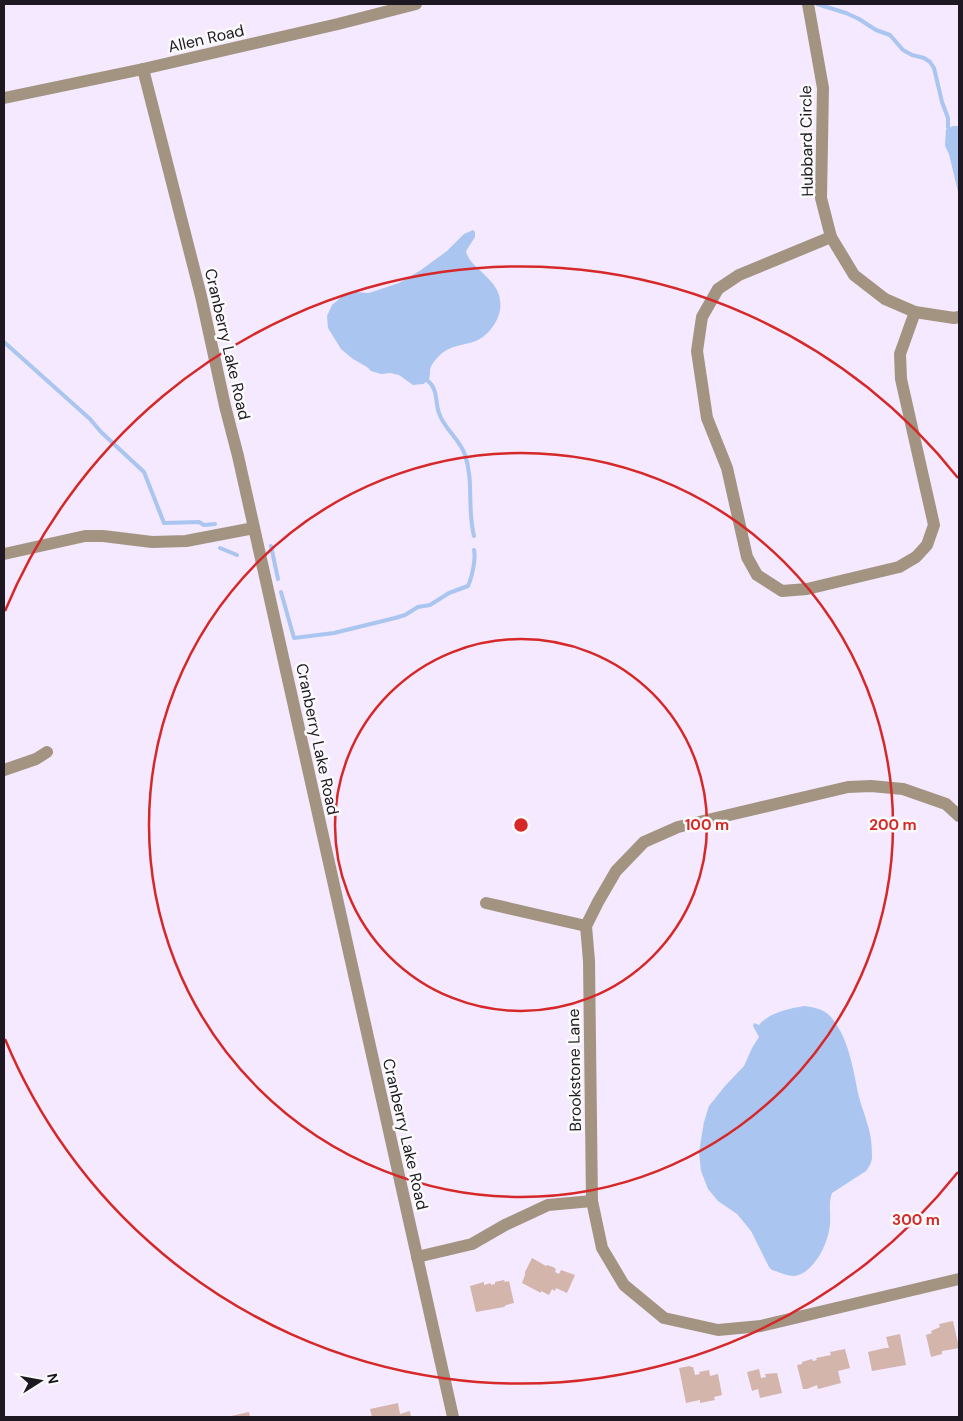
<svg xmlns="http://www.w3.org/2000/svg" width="963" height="1421" viewBox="0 0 963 1421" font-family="'DM Sans',sans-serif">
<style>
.water{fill:#aac5f0}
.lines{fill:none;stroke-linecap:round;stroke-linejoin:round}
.stream{stroke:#aac5f0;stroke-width:4}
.building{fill:#d3b5ab}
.minor{stroke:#a39482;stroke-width:12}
.ring{fill:none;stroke:#d62828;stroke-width:2.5}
.labels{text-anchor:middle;stroke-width:5;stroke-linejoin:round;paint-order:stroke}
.street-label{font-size:16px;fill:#1d1821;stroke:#fbfbfb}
.centre{fill:#d62828;stroke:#fbfbfb;stroke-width:2.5}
.ring-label{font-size:15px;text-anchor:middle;font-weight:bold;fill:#d62828;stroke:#fbfbfb;stroke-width:5;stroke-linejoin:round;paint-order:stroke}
</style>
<rect width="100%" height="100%" fill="#f4e9fe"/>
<g class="water">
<path d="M 953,126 L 959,126 L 959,196 L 949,154 L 945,146 L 946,129 Z"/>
<path d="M 473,230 L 475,232 L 475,237 L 466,251 C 469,268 498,278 500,300 C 503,317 489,337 473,342 C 460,346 452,345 441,354 C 437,358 431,364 430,370 C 430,374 430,377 428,381 L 423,384 L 413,385 L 399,375 L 390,373 L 381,374 L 371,371 L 367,367 L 353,359 L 341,349 L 328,328 L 327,316 L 332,305 L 344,295 L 353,292 L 369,293 L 399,283 L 421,270 L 447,251 L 464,234 Z"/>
<path d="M 804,1006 C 813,1007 823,1009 829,1015 C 849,1036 853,1070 859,1097 C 861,1106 865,1114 867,1123 C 871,1134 872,1146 872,1157 C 872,1162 869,1167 866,1171 L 832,1193 C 828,1204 831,1213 830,1224 C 829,1242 814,1274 794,1276 C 787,1276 779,1272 772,1270 L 769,1267 L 751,1231 L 742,1220 L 737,1214 L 718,1201 L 708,1189 L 701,1171 L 699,1152 L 704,1122 L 709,1106 L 725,1086 L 744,1066 L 752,1048 L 759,1037 L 753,1026 L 754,1023 L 759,1025 C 770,1012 788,1009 804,1006 Z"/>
</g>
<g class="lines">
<g class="stream">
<path d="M 817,4 L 846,13 L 859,19 L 876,30 L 890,35 L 903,50 L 912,55 L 924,58 L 930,62 L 934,68 L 942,102 L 948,118 L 948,127"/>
<path d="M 4,342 L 90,419 L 101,432 L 144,472 L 164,523 L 199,522 L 204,525 L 215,524"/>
<path d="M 428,381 C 438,389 435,402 439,413 C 444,429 460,439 465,455 C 474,481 467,509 474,536"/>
<path d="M 271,546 L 278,579"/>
<path d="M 220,548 L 237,555"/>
<path d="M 281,592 L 294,638 L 334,633 L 395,618 L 405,615 L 418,607 L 430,605 L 449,593 L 468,586 C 472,577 476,559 474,550"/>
</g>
</g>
<g class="building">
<path d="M 532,1258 L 546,1266 L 547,1265 L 553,1267 L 556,1269 L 555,1272 L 559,1274 L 561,1270 L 575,1275 L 567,1293 L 556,1288 L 555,1291 L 552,1289 L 549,1295 L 541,1291 L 541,1293 L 522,1283 L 525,1275 L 525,1272 Z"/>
<path d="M 504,1280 L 505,1282 L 509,1281 L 514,1303 L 506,1305 L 504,1307 L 476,1312 L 470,1286 L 484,1282 L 484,1285 L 491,1283 L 491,1285 L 495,1284 L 495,1282 Z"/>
<path d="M 953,1321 L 959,1348 L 942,1351 L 942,1354 L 931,1357 L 926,1335 L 932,1333 L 931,1331 L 940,1327 L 939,1324 Z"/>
<path d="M 900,1334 L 906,1365 L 872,1371 L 868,1352 L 885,1348 L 889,1348 L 886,1337 Z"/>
<path d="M 845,1349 L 850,1368 L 838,1371 L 841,1383 L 818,1389 L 817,1385 L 807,1389 L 803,1389 L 797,1365 L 802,1364 L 802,1362 L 812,1359 L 813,1361 L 817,1360 L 816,1358 L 831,1355 L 830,1352 Z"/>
<path d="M 690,1366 L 691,1367 L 693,1367 L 695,1375 L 700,1374 L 699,1372 L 709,1370 L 710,1376 L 718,1374 L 722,1395 L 714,1397 L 715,1400 L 700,1403 L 700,1400 L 686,1403 L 679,1368 Z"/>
<path d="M 759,1369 L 761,1378 L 766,1377 L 765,1374 L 777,1373 L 782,1393 L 760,1398 L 758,1389 L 752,1391 L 747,1372 Z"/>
<path d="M 398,1403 L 400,1414 L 410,1411 L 411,1417 L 372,1417 L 370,1409 Z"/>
<path d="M 249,1412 L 250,1417 L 231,1417 L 231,1416 Z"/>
</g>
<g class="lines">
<g class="minor">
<path d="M 808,4 L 823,88 L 821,198 L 831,237 L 854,275 L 885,299 L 915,312 L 954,318 L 959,317"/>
<path d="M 143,69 L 201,296 L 225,406 L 238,456 L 453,1417"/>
<path d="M 4,98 L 143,69 L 338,24 L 416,4"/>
<path d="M 831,237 L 739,275 L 718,289 L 702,317 L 697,351 L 707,418 L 727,468 L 747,557 L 757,575 L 782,591 L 807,589 L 899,567 L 916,557 L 927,545 L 934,525 L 901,379 L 900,354 L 915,312"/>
<path d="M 4,554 L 85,536 L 103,536 L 152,542 L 186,541 L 254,528"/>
<path d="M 4,770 L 36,759 L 47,752"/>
<path d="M 959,816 L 946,804 L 903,789 L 871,786 L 848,787 L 678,827 L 644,842 L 616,871 L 598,902 L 586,926 L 589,961 L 592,1201 L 602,1248 L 624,1285 L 664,1318 L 718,1330 L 761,1326 L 959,1279"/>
<path d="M 486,903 L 586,926"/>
<path d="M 417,1257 L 472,1244 L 505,1225 L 548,1205 L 592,1201"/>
</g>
</g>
<g class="ring">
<circle cx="521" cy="825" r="186"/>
<circle cx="521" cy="825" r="372"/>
<path d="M958 1172A558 558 0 0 1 5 1039M5 611A558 558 0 0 1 958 478"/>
</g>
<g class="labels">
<g class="street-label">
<text transform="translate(206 38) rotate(-13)" y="6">Allen Road</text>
<text transform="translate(806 141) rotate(-91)" y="6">Hubbard Circle</text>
<text transform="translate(228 344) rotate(77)" y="6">Cranberry Lake Road</text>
<text transform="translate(318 739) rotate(78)" y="6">Cranberry Lake Road</text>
<text transform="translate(574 1070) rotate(-91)" y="6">Brookstone Lane</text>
<text transform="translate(406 1134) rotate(77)" y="6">Cranberry Lake Road</text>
</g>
</g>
<circle cx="521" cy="825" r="8" class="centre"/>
<g class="ring-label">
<text x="707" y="830">100 m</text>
<text x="893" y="830">200 m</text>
<text x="916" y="1225">300 m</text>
</g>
<rect width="963" height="1421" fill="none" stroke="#1d1821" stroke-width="10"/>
<g transform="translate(40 1381) rotate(79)" stroke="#fbfbfb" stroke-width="4" paint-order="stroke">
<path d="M0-4L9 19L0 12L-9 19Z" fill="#1d1821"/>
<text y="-8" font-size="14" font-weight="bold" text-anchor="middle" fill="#1d1821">N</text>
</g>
</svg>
